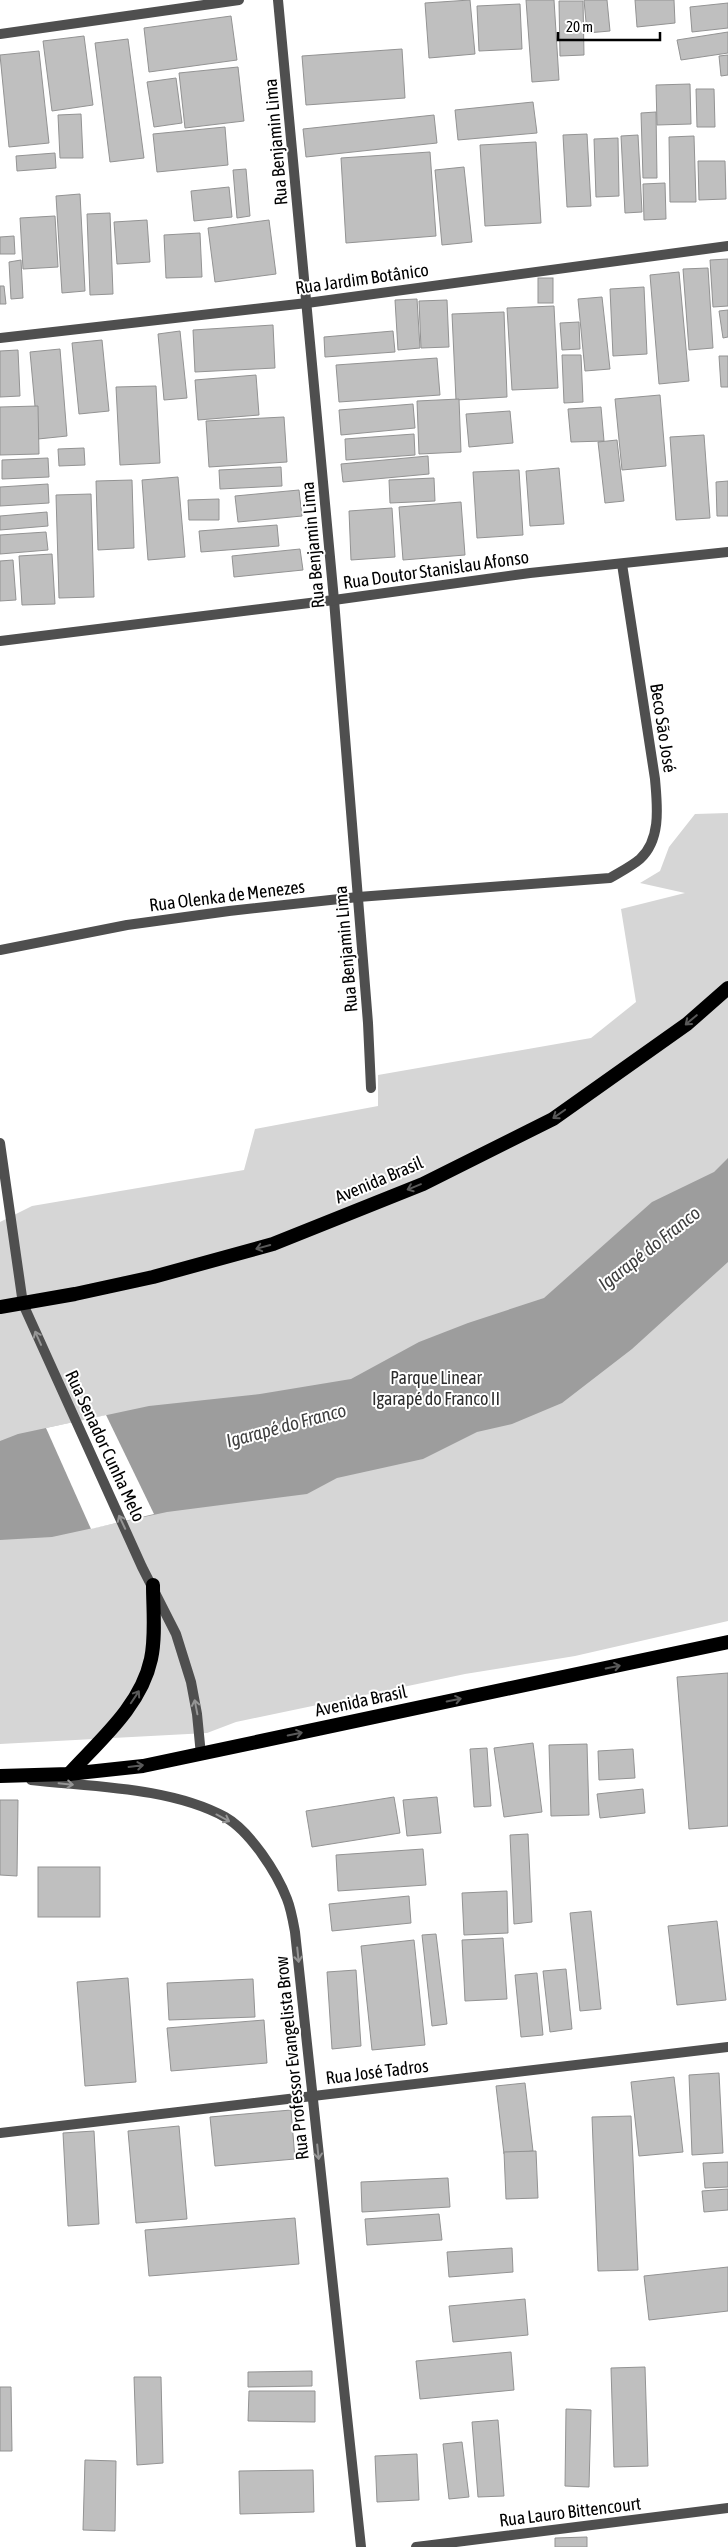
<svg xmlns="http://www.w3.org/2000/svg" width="728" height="2547" viewBox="0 0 728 2547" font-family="'Asap Condensed',sans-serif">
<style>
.green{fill:#d6d6d6}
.water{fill:#9d9d9d}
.pier{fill:#fff}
.building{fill:#bfbfbf;stroke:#939393}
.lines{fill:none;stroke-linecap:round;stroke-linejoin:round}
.minor{stroke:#4f4f4f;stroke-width:10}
.trunk{stroke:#000;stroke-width:14}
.oneway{stroke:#595959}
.oneway2{stroke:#959595}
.labels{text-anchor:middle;stroke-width:4;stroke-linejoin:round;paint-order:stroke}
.street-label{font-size:18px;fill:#000;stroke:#fff}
.park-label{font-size:18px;fill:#2d2d2d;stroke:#fff}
.water-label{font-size:19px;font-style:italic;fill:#3e3e3e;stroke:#fff}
</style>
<rect width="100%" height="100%" fill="#fff"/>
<path class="green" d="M 728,813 L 728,1621 L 575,1656 L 465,1674 L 236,1722 L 207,1733 L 0,1744 L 0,1222 L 32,1206 L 244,1170 L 255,1129 L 378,1106 L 378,1075 L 591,1038 L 636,1002 L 621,909 L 685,893 L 640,883 L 660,871 L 669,847 L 695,814 Z"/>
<path class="water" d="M 728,1158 L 728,1262 L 632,1349 L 562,1403 L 512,1424 L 477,1432 L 423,1459 L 337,1478 L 307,1494 L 167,1512 L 52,1537 L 0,1540 L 0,1441 L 18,1434 L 149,1406 L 260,1394 L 351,1379 L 419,1342 L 468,1323 L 544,1298 L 652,1202 L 714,1172 Z"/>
<path class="pier" d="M 106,1415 L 154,1514 L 91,1529 L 46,1428 Z"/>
<g class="building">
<path d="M 470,0 L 475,54 L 429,58 L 425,3 Z"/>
<path d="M 526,0 L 554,0 L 559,80 L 532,82 Z"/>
<path d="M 584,0 L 607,0 L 610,31 L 587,33 Z"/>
<path d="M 635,0 L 674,0 L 675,23 L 637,27 Z"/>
<path d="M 559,1 L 583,1 L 584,55 L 560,56 Z"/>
<path d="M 728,3 L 728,28 L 692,32 L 690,7 Z"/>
<path d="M 520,4 L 522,49 L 479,51 L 477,6 Z"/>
<path d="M 231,16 L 237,60 L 149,72 L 144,28 Z"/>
<path d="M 728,32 L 728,53 L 681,60 L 677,40 Z"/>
<path d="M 84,36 L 93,105 L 52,111 L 43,41 Z"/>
<path d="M 128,39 L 144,158 L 110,162 L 95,43 Z"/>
<path d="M 402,49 L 405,98 L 306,105 L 302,56 Z"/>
<path d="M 39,51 L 49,143 L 9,147 L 0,55 Z"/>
<path d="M 728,55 L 728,75 L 721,76 L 719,56 Z"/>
<path d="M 238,67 L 244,121 L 185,128 L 179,73 Z"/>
<path d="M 176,78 L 182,123 L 154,127 L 147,82 Z"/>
<path d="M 690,84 L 691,124 L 657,125 L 656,85 Z"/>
<path d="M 696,89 L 714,89 L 715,127 L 697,127 Z"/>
<path d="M 533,102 L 537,133 L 458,140 L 455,110 Z"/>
<path d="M 656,112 L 657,178 L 643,178 L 641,113 Z"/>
<path d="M 81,114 L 83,158 L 60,158 L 58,115 Z"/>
<path d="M 434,115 L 437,143 L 306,157 L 303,129 Z"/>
<path d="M 225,127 L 228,165 L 157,172 L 153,134 Z"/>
<path d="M 587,134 L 591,206 L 567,207 L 563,135 Z"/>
<path d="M 638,135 L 642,212 L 625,213 L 621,136 Z"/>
<path d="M 694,136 L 696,202 L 670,202 L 669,137 Z"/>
<path d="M 618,138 L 619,196 L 596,197 L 594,139 Z"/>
<path d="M 536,142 L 541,223 L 485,226 L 480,145 Z"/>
<path d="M 430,152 L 436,236 L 346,243 L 341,158 Z"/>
<path d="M 55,153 L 56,168 L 17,171 L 16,156 Z"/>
<path d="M 698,161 L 725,161 L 726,199 L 699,200 Z"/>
<path d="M 464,167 L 472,242 L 442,245 L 435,170 Z"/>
<path d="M 246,169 L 250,216 L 237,218 L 233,170 Z"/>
<path d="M 665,183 L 666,219 L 644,220 L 643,184 Z"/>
<path d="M 229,187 L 232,217 L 194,221 L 191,191 Z"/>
<path d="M 80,194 L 85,291 L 62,293 L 56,196 Z"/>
<path d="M 110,213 L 113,294 L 90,295 L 87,214 Z"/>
<path d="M 55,216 L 58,267 L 23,269 L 20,218 Z"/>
<path d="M 147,220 L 150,262 L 117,264 L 114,222 Z"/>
<path d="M 269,220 L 276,274 L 215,282 L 208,228 Z"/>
<path d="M 200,233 L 202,277 L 166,278 L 164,235 Z"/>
<path d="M 14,236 L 15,254 L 0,254 L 0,237 Z"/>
<path d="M 728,259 L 728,306 L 713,307 L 710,260 Z"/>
<path d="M 21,260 L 23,298 L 11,299 L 9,262 Z"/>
<path d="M 708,268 L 713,348 L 689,350 L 683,269 Z"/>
<path d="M 679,272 L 689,381 L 659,384 L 650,275 Z"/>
<rect x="538" y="278" width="15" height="25"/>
<path d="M 0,286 L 4,286 L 6,304 L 0,304 Z"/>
<path d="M 644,287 L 647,354 L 613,356 L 610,289 Z"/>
<path d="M 602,297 L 610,369 L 585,371 L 578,299 Z"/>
<path d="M 417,299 L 420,348 L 398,350 L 395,300 Z"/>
<path d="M 447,300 L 449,347 L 421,348 L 419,301 Z"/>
<path d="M 554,306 L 558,388 L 512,390 L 507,308 Z"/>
<path d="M 728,310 L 728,337 L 723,338 L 719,311 Z"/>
<path d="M 504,312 L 507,397 L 456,400 L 452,314 Z"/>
<path d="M 579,322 L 580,349 L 562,350 L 560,323 Z"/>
<path d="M 273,325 L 275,368 L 195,372 L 193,330 Z"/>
<path d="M 180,331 L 187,398 L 164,400 L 158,334 Z"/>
<path d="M 393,331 L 395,352 L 325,357 L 324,337 Z"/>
<path d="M 102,340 L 109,411 L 79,414 L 72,343 Z"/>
<path d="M 60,349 L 67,436 L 38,439 L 30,352 Z"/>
<path d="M 18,350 L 20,396 L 0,397 L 0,351 Z"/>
<path d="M 562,355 L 581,355 L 583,402 L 564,403 Z"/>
<path d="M 719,356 L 728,356 L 728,387 L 721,387 Z"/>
<path d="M 437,358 L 440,395 L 339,402 L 336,365 Z"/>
<path d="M 256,375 L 259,415 L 198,420 L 195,380 Z"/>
<path d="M 156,386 L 160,463 L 120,465 L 116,387 Z"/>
<path d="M 660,395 L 666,466 L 622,470 L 615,399 Z"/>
<path d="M 459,399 L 461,452 L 419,454 L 417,401 Z"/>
<path d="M 413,404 L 415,428 L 341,435 L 339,410 Z"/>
<path d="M 38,406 L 39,454 L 0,455 L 0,407 Z"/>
<path d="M 601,407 L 604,441 L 571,442 L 568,409 Z"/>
<path d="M 510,411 L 513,443 L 469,447 L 466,414 Z"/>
<path d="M 284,417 L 287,462 L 209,467 L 206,421 Z"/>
<path d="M 414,434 L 415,455 L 346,460 L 345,439 Z"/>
<path d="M 704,435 L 710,518 L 676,520 L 670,437 Z"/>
<path d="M 617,440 L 624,501 L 605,503 L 598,442 Z"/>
<path d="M 84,448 L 85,465 L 59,466 L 58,449 Z"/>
<path d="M 428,456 L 429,474 L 343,482 L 341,464 Z"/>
<path d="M 48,458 L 49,477 L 2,479 L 2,460 Z"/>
<path d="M 281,467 L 282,486 L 220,489 L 219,470 Z"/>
<path d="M 559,468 L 564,524 L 530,526 L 526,471 Z"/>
<path d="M 519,470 L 523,535 L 477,538 L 473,472 Z"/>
<path d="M 178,477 L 185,557 L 148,560 L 142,480 Z"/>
<path d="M 434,478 L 435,501 L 390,503 L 389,480 Z"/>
<path d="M 132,480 L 134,548 L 98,550 L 96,481 Z"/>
<path d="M 728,481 L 728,516 L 717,516 L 716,482 Z"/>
<path d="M 48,484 L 49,503 L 0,506 L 0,487 Z"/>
<path d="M 299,490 L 302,516 L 238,522 L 235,496 Z"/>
<path d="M 91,494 L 94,597 L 59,598 L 56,495 Z"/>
<path d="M 219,499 L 219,520 L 189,520 L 188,500 Z"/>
<path d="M 461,502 L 465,555 L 403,560 L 399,507 Z"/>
<path d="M 392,508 L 395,557 L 351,560 L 349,511 Z"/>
<path d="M 47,512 L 48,526 L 0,530 L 0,516 Z"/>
<path d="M 277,525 L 279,546 L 201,552 L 199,531 Z"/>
<path d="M 46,532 L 48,550 L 0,554 L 0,535 Z"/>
<path d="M 300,549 L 303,570 L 234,577 L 232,556 Z"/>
<path d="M 52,554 L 55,604 L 22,605 L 19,556 Z"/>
<path d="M 13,560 L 16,600 L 0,601 L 0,561 Z"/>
<path d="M 728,1673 L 728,1826 L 689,1829 L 677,1677 Z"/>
<path d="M 533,1743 L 542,1812 L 504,1817 L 494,1748 Z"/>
<path d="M 587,1744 L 589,1815 L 551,1816 L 549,1745 Z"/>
<path d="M 487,1748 L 491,1806 L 474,1807 L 470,1749 Z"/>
<path d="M 633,1749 L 635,1778 L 599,1780 L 598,1751 Z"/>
<path d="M 643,1789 L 645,1813 L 600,1818 L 597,1794 Z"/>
<path d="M 394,1797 L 400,1833 L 312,1847 L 306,1811 Z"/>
<path d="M 437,1797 L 441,1833 L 407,1836 L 403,1800 Z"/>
<path d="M 0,1800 L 18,1800 L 17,1876 L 0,1875 Z"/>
<path d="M 528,1834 L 532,1922 L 514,1924 L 510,1835 Z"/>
<path d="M 423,1849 L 426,1885 L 338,1891 L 336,1855 Z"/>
<rect x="38" y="1867" width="62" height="50"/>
<path d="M 507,1891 L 508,1933 L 464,1935 L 462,1893 Z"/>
<path d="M 409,1896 L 411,1923 L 332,1931 L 329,1904 Z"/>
<path d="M 591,1911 L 601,2009 L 580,2011 L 570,1913 Z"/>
<path d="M 717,1921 L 726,2000 L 677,2005 L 668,1926 Z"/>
<path d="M 436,1934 L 447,2024 L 432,2026 L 422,1935 Z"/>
<path d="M 503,1938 L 507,1999 L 465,2001 L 462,1940 Z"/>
<path d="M 414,1940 L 425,2045 L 372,2050 L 361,1946 Z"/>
<path d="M 566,1969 L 572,2029 L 550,2032 L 543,1971 Z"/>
<path d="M 356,1970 L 361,2046 L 332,2049 L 327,1972 Z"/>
<path d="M 537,1973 L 543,2035 L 521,2037 L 515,1975 Z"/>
<path d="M 128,1978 L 136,2082 L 85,2086 L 77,1982 Z"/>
<path d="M 253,1979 L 255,2017 L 169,2020 L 167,1983 Z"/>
<path d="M 264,2020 L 267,2063 L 171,2071 L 167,2028 Z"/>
<path d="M 719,2073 L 723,2153 L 692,2155 L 689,2075 Z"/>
<path d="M 674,2077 L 683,2152 L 639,2156 L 631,2082 Z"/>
<path d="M 525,2083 L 533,2151 L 504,2154 L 496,2086 Z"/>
<path d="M 291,2110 L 295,2159 L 215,2166 L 210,2117 Z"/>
<path d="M 631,2116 L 638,2270 L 598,2271 L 592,2117 Z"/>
<path d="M 179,2126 L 187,2219 L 136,2223 L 128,2131 Z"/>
<path d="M 94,2131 L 99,2224 L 68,2226 L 63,2133 Z"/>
<path d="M 536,2151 L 538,2198 L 506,2199 L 504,2152 Z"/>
<path d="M 728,2162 L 728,2187 L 705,2188 L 703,2163 Z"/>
<path d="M 448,2178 L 450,2207 L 362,2212 L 361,2182 Z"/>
<path d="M 728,2189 L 728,2210 L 704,2212 L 702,2191 Z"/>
<path d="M 439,2214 L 442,2240 L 367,2245 L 365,2219 Z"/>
<path d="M 295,2218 L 299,2264 L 149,2276 L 145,2230 Z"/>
<path d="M 512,2248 L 513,2272 L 449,2277 L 447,2252 Z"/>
<path d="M 728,2267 L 728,2311 L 649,2320 L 644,2276 Z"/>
<path d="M 525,2299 L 528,2335 L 453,2342 L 449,2306 Z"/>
<path d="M 511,2352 L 514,2390 L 420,2399 L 416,2361 Z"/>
<path d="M 645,2367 L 648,2466 L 614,2467 L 611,2368 Z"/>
<path d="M 312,2371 L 312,2386 L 248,2387 L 248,2372 Z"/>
<path d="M 134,2377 L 161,2377 L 163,2463 L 137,2465 Z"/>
<path d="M 0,2387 L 11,2387 L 12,2451 L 0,2451 Z"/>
<path d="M 249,2391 L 315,2391 L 315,2422 L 248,2421 Z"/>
<path d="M 566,2409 L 591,2410 L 589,2487 L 565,2486 Z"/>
<path d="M 498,2420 L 504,2496 L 478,2497 L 472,2422 Z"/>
<path d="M 462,2442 L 469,2497 L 449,2499 L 443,2444 Z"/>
<path d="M 417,2454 L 419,2500 L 377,2502 L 375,2456 Z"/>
<path d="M 85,2460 L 116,2461 L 115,2531 L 83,2530 Z"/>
<path d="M 313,2470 L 314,2512 L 240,2514 L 239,2471 Z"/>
<path d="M 587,2537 L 587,2547 L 555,2547 L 555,2538 Z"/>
</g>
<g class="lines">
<g class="minor">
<path d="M 278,0 L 334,600 L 368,1023 L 371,1088"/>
<path d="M 0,34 L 239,0"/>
<path d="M 0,338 L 307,303 L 728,246"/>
<path d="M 0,641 L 334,600 L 530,573 L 728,552"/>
<path d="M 0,950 L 127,925 L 229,911 L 358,897 L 610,878 C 620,872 632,866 640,859 C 662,839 657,804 655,779 L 622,564"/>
<path d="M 0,1143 L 23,1304 L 142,1567 L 176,1634 L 191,1682 L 197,1714 L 201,1755"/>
<path d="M 31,1780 C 92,1787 170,1787 225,1817 C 250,1831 277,1873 287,1899 C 291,1909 293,1921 295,1932 L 361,2547"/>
<path d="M 0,2133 L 728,2047"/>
<path d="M 416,2547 L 728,2508"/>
</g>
<g class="trunk">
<path d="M 0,1307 L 75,1294 L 153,1277 L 273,1244 L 423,1184 L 553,1119 L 687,1024 L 728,988"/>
<path d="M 69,1774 C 100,1740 141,1706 151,1659 C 156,1636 153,1609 153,1585"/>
<path d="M 0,1776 L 69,1774 L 143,1766 L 728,1642"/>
</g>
</g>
<defs><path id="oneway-shaft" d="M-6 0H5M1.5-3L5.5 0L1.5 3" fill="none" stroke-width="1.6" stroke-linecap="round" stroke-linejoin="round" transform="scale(1.25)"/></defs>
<g class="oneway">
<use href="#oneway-shaft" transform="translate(691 1020) rotate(140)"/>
<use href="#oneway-shaft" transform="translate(559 1114) rotate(145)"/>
<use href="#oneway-shaft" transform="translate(414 1187) rotate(158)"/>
<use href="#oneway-shaft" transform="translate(263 1247) rotate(165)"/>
<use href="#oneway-shaft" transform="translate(613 1667) rotate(-12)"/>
<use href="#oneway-shaft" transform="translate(135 1697) rotate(-56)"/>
<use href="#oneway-shaft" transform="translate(454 1700) rotate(-12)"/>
<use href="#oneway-shaft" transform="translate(295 1734) rotate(-12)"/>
<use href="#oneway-shaft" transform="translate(136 1766) rotate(-7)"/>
</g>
<g class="oneway2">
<use href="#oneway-shaft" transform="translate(38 1338) rotate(-114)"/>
<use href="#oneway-shaft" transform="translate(122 1522) rotate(-115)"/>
<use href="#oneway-shaft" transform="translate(196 1707) rotate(-101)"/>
<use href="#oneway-shaft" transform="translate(66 1784) rotate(6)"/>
<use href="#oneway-shaft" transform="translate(223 1818) rotate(28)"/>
<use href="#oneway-shaft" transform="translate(298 1955) rotate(84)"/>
<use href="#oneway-shaft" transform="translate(318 2152) rotate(84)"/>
</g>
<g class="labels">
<g class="street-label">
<text transform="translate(276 142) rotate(-95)" y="6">Rua Benjamin Lima</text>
<text transform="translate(362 279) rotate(-8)" y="6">Rua Jardim Botânico</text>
<text transform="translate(313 545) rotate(-95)" y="6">Rua Benjamin Lima</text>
<text transform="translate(436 570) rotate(-8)" y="6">Rua Doutor Stanislau Afonso</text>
<text transform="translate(663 728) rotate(81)" y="6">Beco São José</text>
<text transform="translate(227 896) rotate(-7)" y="6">Rua Olenka de Menezes</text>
<text transform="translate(346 949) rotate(-95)" y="6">Rua Benjamin Lima</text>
<text transform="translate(379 1180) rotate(-23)" y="6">Avenida Brasil</text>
<text transform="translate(105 1446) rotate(65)" y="6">Rua Senador Cunha Melo</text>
<text transform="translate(361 1701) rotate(-12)" y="6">Avenida Brasil</text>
<text transform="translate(292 2058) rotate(-96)" y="6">Rua Professor Evangelista Brow</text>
<text transform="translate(377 2072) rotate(-7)" y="6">Rua José Tadros</text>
<text transform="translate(570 2512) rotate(-7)" y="6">Rua Lauro Bittencourt</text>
</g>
<g class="park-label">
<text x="436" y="1384">Parque Linear<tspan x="436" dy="21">Igarapé do Franco II</tspan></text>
</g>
<g class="water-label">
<text transform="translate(649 1248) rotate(-38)" y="7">Igarapé do Franco</text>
<text transform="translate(286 1425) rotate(-15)" y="7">Igarapé do Franco</text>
</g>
</g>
<path d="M558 32v8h102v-8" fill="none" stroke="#000000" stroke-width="2.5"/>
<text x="566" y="32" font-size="15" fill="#000000" stroke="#ffffff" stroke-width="4" paint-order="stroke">20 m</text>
</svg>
